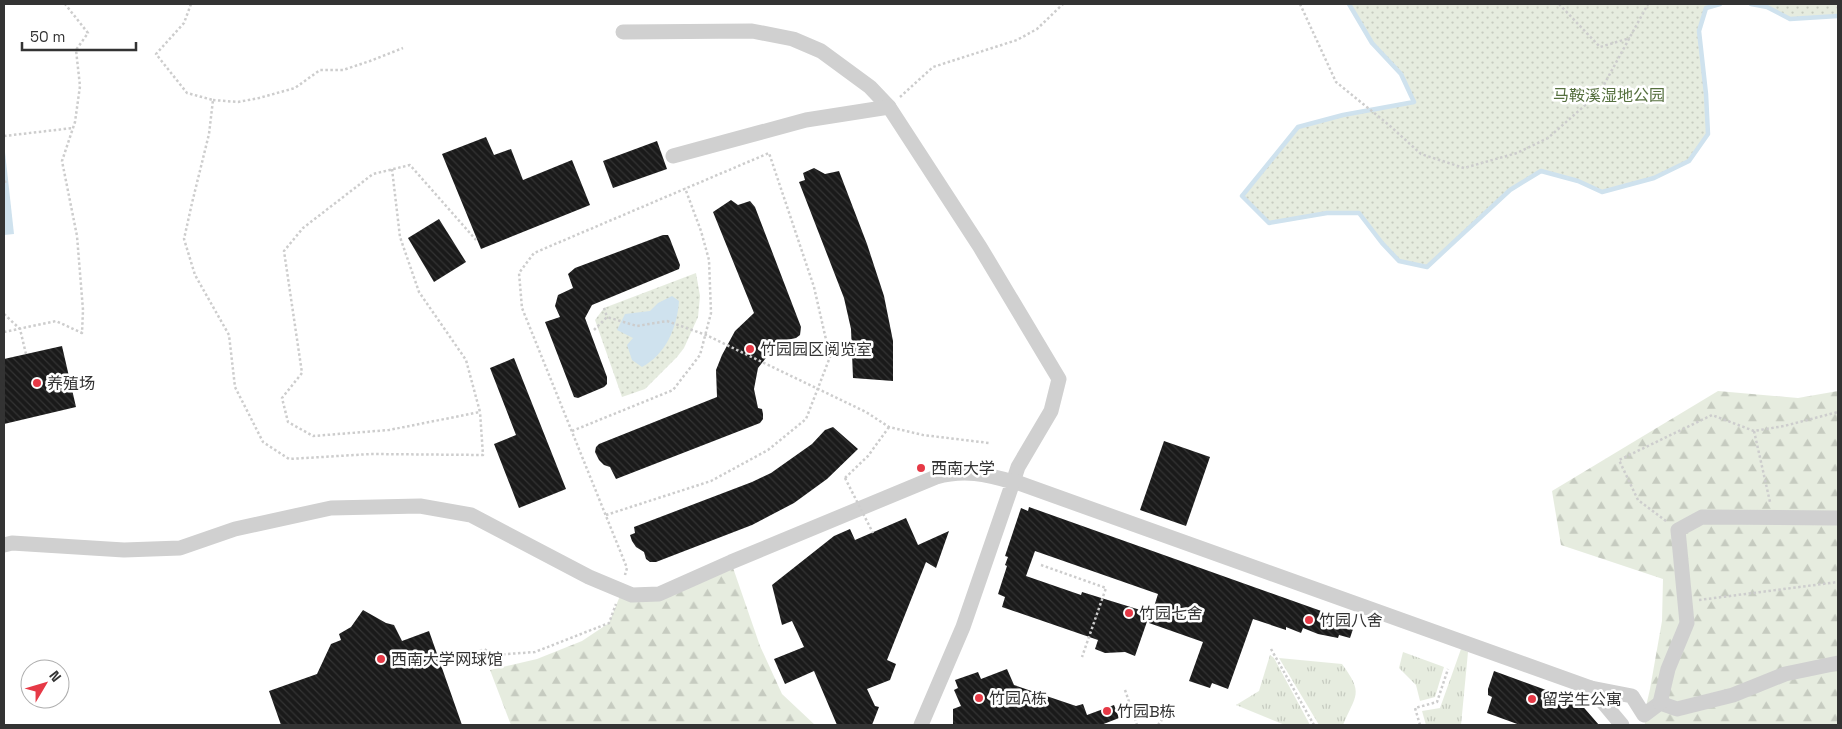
<svg xmlns="http://www.w3.org/2000/svg" width="1842" height="729" viewBox="0 0 1842 729" font-family="'Space Grotesk','Noto Sans SC',sans-serif">
<style>
.grass{fill:url(#grass-tufts)}
.forest{fill:url(#forest-firs)}
.park{fill:url(#park-dots)}
.water{fill:#cfe2ee}
.lines{fill:none;stroke-linecap:round;stroke-linejoin:round}
.stream{stroke:#cfe2ee;stroke-width:4.5}
.building{fill:url(#building-back-hatch)}
.path{stroke:#cdcdcd;stroke-width:2.5;stroke-dasharray:2.5 2.5;stroke-linecap:butt}
.minor{stroke:#d0d0d0;stroke-width:15}
.path-bridge{stroke:#cdcdcd;stroke-width:2.5;stroke-dasharray:2.5 2.5;stroke-linecap:butt}
.poi-dot{fill:#e63946;stroke:#fff;stroke-width:2}
.labels{text-anchor:middle;stroke-width:5;stroke-linejoin:round;paint-order:stroke}
.park-label{font-size:16px;fill:#56703f;stroke:#fff}
.poi-label{font-size:16px;fill:#333;stroke:#fff;text-anchor:start}
</style>
<defs>
<pattern id="grass-tufts" width="24" height="20" patternUnits="userSpaceOnUse" patternTransform="scale(1.25)"><rect width="24" height="20" fill="#e6ecdf"/><path d="M3 7l-1-3M5 7V3M7 7l1-3M15 17l-1-3M17 17v-4M19 17l1-3" fill="none" stroke="#c6cbc0"/></pattern>
<pattern id="forest-firs" width="22" height="20" patternUnits="userSpaceOnUse" patternTransform="scale(1.25)"><rect width="22" height="20" fill="#e6ecdf"/><path d="M5 1l3.5 6h-7zM16 11l3.5 6h-7z" fill="#c6cbc0"/></pattern>
<pattern id="park-dots" width="8" height="8" patternUnits="userSpaceOnUse" patternTransform="scale(1.25)"><rect width="8" height="8" fill="#e6ecdf"/><path d="M2 2h.1M6 6h.1" fill="none" stroke="#c6cbc0" stroke-width="1.8" stroke-linecap="round"/></pattern>
<pattern id="building-back-hatch" width="6" height="6" patternUnits="userSpaceOnUse" patternTransform="scale(1.25)"><rect width="6" height="6" fill="#1a1a1a"/><path d="M-1 5l2 2M0 0l6 6M5-1l2 2" fill="none" stroke="#333"/></pattern>
</defs>
<rect width="100%" height="100%" fill="#fff"/>
<g class="grass">
<path d="M 1461,649 L 1468,652 L 1461,725 L 1426,725 L 1422,711 L 1440,708 Z"/>
<path d="M 1403,652 L 1444,667 L 1435,697 L 1420,701 L 1416,685 L 1399,668 Z"/>
<path d="M 1270,655 L 1274,658 L 1310,725 L 1285,725 L 1236,705 L 1259,691 Z"/>
<path d="M 1279,658 L 1342,664 C 1364,694 1356,694 1343,725 L 1319,725 Z"/>
</g>
<g class="forest">
<path d="M 1718,391 L 1798,398 L 1838,391 L 1838,725 L 1645,725 L 1644,715 L 1650,689 L 1662,621 L 1663,579 L 1561,545 L 1552,491 Z"/>
<path d="M 731,562 L 760,646 L 782,694 L 815,725 L 511,725 L 490,670 L 537,659 L 582,641 L 609,623 L 622,591 L 634,597 Z"/>
</g>
<g class="park">
<path d="M 1349,4 L 1720,4 L 1706,8 L 1699,31 L 1706,94 L 1708,134 L 1689,161 L 1654,178 L 1602,192 L 1578,181 L 1541,171 L 1510,190 L 1427,267 L 1399,261 L 1382,243 L 1359,214 L 1327,213 L 1269,223 L 1242,196 L 1298,127 L 1343,115 L 1414,101 L 1401,74 L 1372,43 Z"/>
<path d="M 1751,4 L 1838,4 L 1838,16 L 1790,19 L 1767,7 Z"/>
<path d="M 696,273 L 700,296 L 698,317 L 684,348 L 677,357 L 645,389 L 622,397 L 595,320 L 604,308 Z"/>
</g>
<g class="water">
<path d="M 4,143 L 14,234 L 4,235 Z"/>
<path d="M 672,296 L 679,301 C 677,328 666,354 642,367 L 632,360 L 627,345 L 633,338 L 617,330 L 625,314 L 650,311 L 658,303 Z"/>
</g>
<g class="lines">
<g class="stream">
<path d="M 1349,4 L 1372,43 L 1401,74 L 1414,102 L 1343,115 L 1298,127 L 1242,196 L 1269,223 L 1327,213 L 1359,213 L 1382,243 L 1399,261 L 1427,267 L 1510,190 L 1541,171 L 1578,181 L 1602,192 L 1654,178 L 1689,161 L 1708,134 L 1706,94 L 1699,31 L 1706,8 L 1720,4"/>
<path d="M 1751,4 L 1767,7 L 1790,19 L 1838,16"/>
</g>
</g>
<g class="building">
<path d="M 486,137 L 494,155 L 511,149 L 523,180 L 572,160 L 590,205 L 481,249 L 442,154 Z"/>
<path d="M 657,141 L 667,169 L 613,188 L 603,161 Z"/>
<path d="M 814,168 L 825,174 L 839,171 L 867,244 L 884,296 L 893,341 L 893,381 L 853,378 L 851,329 L 844,298 L 799,182 L 805,180 L 803,173 Z"/>
<path d="M 731,200 L 738,205 L 750,201 L 755,207 L 801,327 L 800,335 L 796,338 L 782,341 L 776,345 L 758,368 L 754,389 L 758,408 L 762,409 L 763,414 L 763,419 L 760,423 L 616,479 L 610,467 L 604,465 L 599,460 L 595,452 L 596,447 L 599,444 L 717,397 L 716,370 L 722,355 L 735,331 L 754,313 L 713,212 Z"/>
<path d="M 439,219 L 466,262 L 434,282 L 408,238 Z"/>
<path d="M 663,235 L 668,235 L 670,239 L 680,265 L 679,269 L 592,305 L 585,318 L 607,377 L 607,384 L 604,387 L 578,398 L 574,397 L 545,322 L 560,317 L 555,306 L 558,295 L 573,288 L 568,274 L 575,268 Z"/>
<path d="M 62,346 L 76,407 L 4,424 L 4,359 Z"/>
<path d="M 514,358 L 566,489 L 519,508 L 494,444 L 516,435 L 490,368 Z"/>
<path d="M 833,427 L 858,449 L 827,479 L 794,503 L 752,525 L 656,562 L 650,562 L 646,559 L 644,552 L 636,547 L 632,541 L 630,535 L 635,533 L 634,527 L 752,482 L 771,473 L 812,444 L 825,430 Z"/>
<path d="M 1164,441 L 1210,457 L 1186,526 L 1140,510 Z"/>
<path d="M 1029,507 L 1355,623 L 1350,638 L 1339,635 L 1338,638 L 1318,634 L 1303,628 L 1301,633 L 1286,627 L 1286,630 L 1253,619 L 1228,689 L 1212,683 L 1210,688 L 1189,681 L 1203,642 L 1149,623 L 1158,594 L 1035,551 L 1026,576 L 1081,595 L 1082,592 L 1150,613 L 1135,656 L 1125,652 L 1105,653 L 1095,649 L 1098,640 L 1002,607 L 1005,597 L 998,594 L 1007,566 L 1005,565 L 1008,557 L 1005,556 L 1021,508 L 1028,511 Z"/>
<path d="M 906,518 L 918,545 L 949,531 L 936,568 L 926,562 L 887,660 L 896,664 L 890,680 L 867,689 L 875,706 L 879,707 L 872,725 L 837,725 L 814,671 L 785,684 L 774,659 L 804,647 L 792,621 L 782,625 L 772,585 L 834,536 L 850,529 L 855,540 Z"/>
<path d="M 363,610 L 386,623 L 394,625 L 402,641 L 429,631 L 462,725 L 281,725 L 269,691 L 317,674 L 331,644 L 341,640 L 339,634 L 351,627 Z"/>
<path d="M 1007,669 L 1014,685 L 1076,706 L 1083,704 L 1087,715 L 1114,705 L 1119,718 L 1101,725 L 953,725 L 953,709 L 961,706 L 954,690 L 958,688 L 955,680 L 978,672 L 981,679 Z"/>
<path d="M 1494,671 L 1579,702 L 1599,725 L 1520,725 L 1487,713 L 1492,697 L 1488,695 L 1488,689 Z"/>
</g>
<g class="lines">
<g class="path">
<path d="M 191,4 L 184,23 L 156,54 L 187,93 L 213,100 L 209,134 L 192,203 L 184,239 L 195,275 L 229,335 L 235,387 L 263,442 L 289,459 L 371,454 L 483,455 L 480,412"/>
<path d="M 1300,4 L 1336,82 L 1389,125 L 1421,154 L 1464,168 L 1517,153 L 1548,138 L 1600,92 L 1648,4"/>
<path d="M 1559,4 L 1600,47 L 1630,38"/>
<path d="M 900,97 L 933,67 L 1017,40 L 1037,29 L 1063,4"/>
<path d="M 213,100 L 238,102 L 259,98 L 295,88 L 320,70 L 343,70 L 370,61 L 403,48"/>
<path d="M 4,136 L 73,128"/>
<path d="M 392,169 L 400,237 L 419,292 L 466,360 L 480,412 L 389,430 L 313,436 L 288,422 L 282,398 L 302,373 L 284,251 L 303,228 L 373,174 L 410,165 L 476,240"/>
<path d="M 4,182 L 8,181"/>
<path d="M 604,308 L 607,317"/>
<path d="M 4,314 L 20,329 L 26,354"/>
<path d="M 594,330 L 607,317 L 637,326 L 667,321 L 706,335 L 866,412 L 889,427 L 923,435 L 989,443"/>
<path d="M 4,332 L 56,321 L 82,333 L 83,310 L 77,236 L 62,161 L 75,122 L 80,86 L 76,50 L 88,33 L 65,4"/>
<path d="M 572,431 L 673,390 L 700,355 L 711,313 L 709,260 L 701,231 L 685,188"/>
<path d="M 1754,431 L 1770,502"/>
<path d="M 845,478 L 868,456 L 889,427"/>
<path d="M 606,515 L 711,481 L 768,450 L 806,419 L 830,357 L 814,287 L 769,153 L 534,253 L 519,273 L 522,308 L 627,568 L 625,575"/>
<path d="M 1666,521 L 1638,500 L 1619,460 L 1712,415 L 1754,431 L 1784,426 L 1838,412"/>
<path d="M 1041,565 L 1106,588 L 1082,657"/>
<path d="M 1699,600 L 1838,582"/>
<path d="M 1271,649 L 1314,725"/>
<path d="M 471,655 L 484,649 L 494,655 L 535,652 L 609,623 L 616,604"/>
<path d="M 1125,690 L 1137,725"/>
<path d="M 1158,725 L 1173,705"/>
<path d="M 1420,725 L 1415,708 L 1437,702 L 1448,669"/>
</g>
<g class="minor">
<path d="M 623,32 L 752,31 L 793,39 L 821,51 L 870,87 L 889,107 L 980,247 L 1059,379 L 1051,411 L 1018,467 L 1013,482"/>
<path d="M 673,156 L 806,120 L 889,107"/>
<path d="M 1013,481 L 1591,688 L 1622,725"/>
<path d="M 4,545 L 12,543 L 124,550 L 180,548 L 235,529 L 331,508 L 420,506 L 471,515 L 589,577 L 632,595 L 659,594 L 731,562 L 936,477 C 964,469 986,474 1013,482 L 963,627 L 921,725"/>
<path d="M 1591,688 L 1632,696 L 1644,715 L 1660,703 L 1677,709 L 1733,695 L 1785,674 L 1838,663"/>
<path d="M 1660,703 L 1668,669 L 1687,623 L 1678,530 L 1702,517 L 1838,518"/>
</g>
<path class="path-bridge" d="M 845,478 L 873,533"/>
</g>
<g class="poi-dot">
<circle cx="750" cy="349" r="5"/>
<circle cx="37" cy="383" r="5"/>
<circle cx="921" cy="468" r="5"/>
<circle cx="1129" cy="613" r="5"/>
<circle cx="1309" cy="620" r="5"/>
<circle cx="381" cy="659" r="5"/>
<circle cx="979" cy="698" r="5"/>
<circle cx="1532" cy="699" r="5"/>
<circle cx="1107" cy="711" r="5"/>
</g>
<g class="labels">
<g class="park-label">
<text x="1609" y="101">马鞍溪湿地公园</text>
</g>
<g class="poi-label">
<text x="760" y="355">竹园园区阅览室</text>
<text x="47" y="389">养殖场</text>
<text x="931" y="474">西南大学</text>
<text x="1139" y="619">竹园七舍</text>
<text x="1319" y="626">竹园八舍</text>
<text x="391" y="665">西南大学网球馆</text>
<text x="989" y="704">竹园A栋</text>
<text x="1542" y="705">留学生公寓</text>
<text x="1117" y="717">竹园B栋</text>
</g>
</g>
<rect width="1842" height="729" fill="none" stroke="#333333" stroke-width="10"/>
<g transform="translate(45 684) rotate(52)"><circle r="24" fill="#ffffff" stroke="#adadad"/>
<path d="M0-4L9 19L0 12L-9 19Z" fill="#e63946"/>
<text y="-8" font-size="14" font-weight="bold" text-anchor="middle" fill="#333333">N</text>
</g>
<path d="M22 42v8h114v-8" fill="none" stroke="#333333" stroke-width="2.5"/>
<text x="30" y="42" font-size="15" fill="#333333" stroke="#ffffff" stroke-width="4" paint-order="stroke">50 m</text>
</svg>
